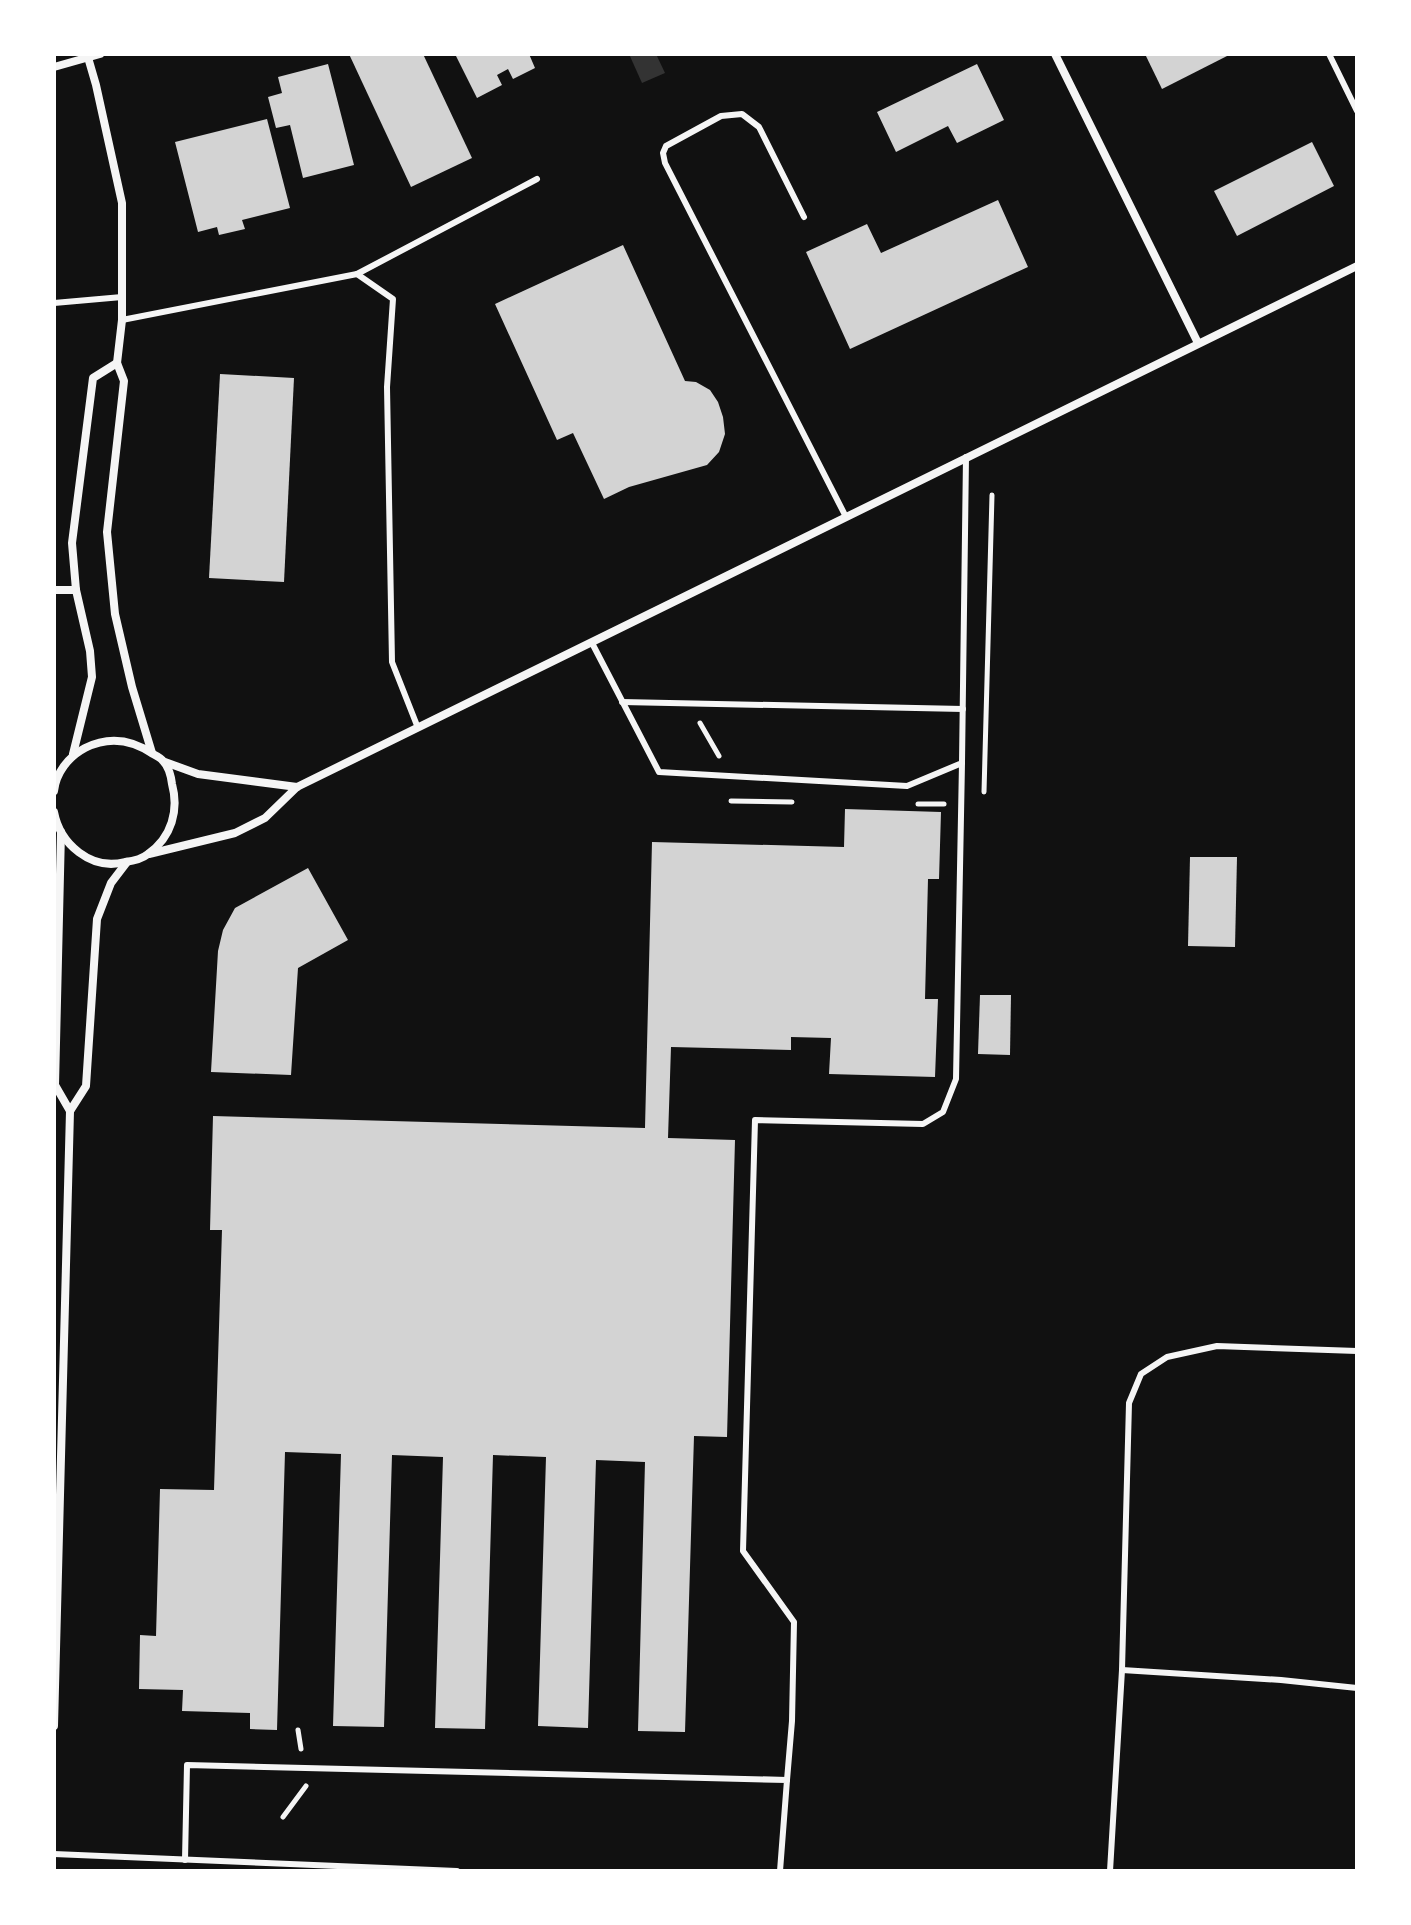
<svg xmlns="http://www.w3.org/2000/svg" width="1411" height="1925" viewBox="0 0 1411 1925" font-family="'Crimson Pro',serif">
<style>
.water{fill:#333}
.building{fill:#d3d3d3}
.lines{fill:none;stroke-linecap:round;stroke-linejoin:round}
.path{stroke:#f5f5f5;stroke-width:5}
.service{stroke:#f5f5f5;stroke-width:6}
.minor{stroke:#f5f5f5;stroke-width:8}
</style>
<rect width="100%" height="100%" fill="#111"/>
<path class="water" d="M 629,54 L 656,54 L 665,73 L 642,83 Z"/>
<g class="building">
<path d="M 349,54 L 423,54 L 472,158 L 411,187 Z"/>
<path d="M 455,54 L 529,54 L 535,68 L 513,79 L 508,69 L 497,75 L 502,85 L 477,98 Z"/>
<path d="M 1145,54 L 1231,54 L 1162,89 Z"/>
<path d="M 328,64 L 354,165 L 303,178 L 290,125 L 276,128 L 268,97 L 282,93 L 278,77 Z"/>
<path d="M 977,64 L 1004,120 L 957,143 L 948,126 L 896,152 L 877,112 Z"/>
<path d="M 267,119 L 290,208 L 242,220 L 245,229 L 219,235 L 217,227 L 198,232 L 175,142 Z"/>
<path d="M 1312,142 L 1334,186 L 1237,236 L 1214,191 Z"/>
<path d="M 998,200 L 1028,267 L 850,349 L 806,252 L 867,224 L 881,253 Z"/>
<path d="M 623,245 L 685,381 L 696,382 L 710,390 L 718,402 L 723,417 L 725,434 L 719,452 L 707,465 L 629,487 L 604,499 L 573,433 L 557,440 L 495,304 Z"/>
<path d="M 220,374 L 294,378 L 284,582 L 209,578 Z"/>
<path d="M 845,809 L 941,812 L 939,879 L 928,879 L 925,999 L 938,999 L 935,1077 L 829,1074 L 831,1038 L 791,1037 L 791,1050 L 671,1047 L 668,1138 L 735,1140 L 727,1437 L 694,1436 L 685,1732 L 638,1731 L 645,1462 L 596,1460 L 588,1728 L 538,1726 L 546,1457 L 493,1455 L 485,1729 L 435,1728 L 443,1457 L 392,1455 L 384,1727 L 333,1726 L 341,1454 L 285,1452 L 277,1730 L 250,1729 L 250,1713 L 182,1711 L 183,1690 L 139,1689 L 140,1635 L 156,1636 L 160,1489 L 214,1490 L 222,1230 L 210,1230 L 213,1116 L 645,1128 L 652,842 L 844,847 Z"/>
<path d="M 1190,857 L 1237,857 L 1235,947 L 1188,946 Z"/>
<path d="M 308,868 L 348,940 L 298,968 L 291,1075 L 211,1072 L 218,951 L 223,930 L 235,908 Z"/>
<path d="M 980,995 L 1011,995 L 1010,1055 L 978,1054 Z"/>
</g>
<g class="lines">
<g class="path">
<path d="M 700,723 L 719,756"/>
<path d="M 984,792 L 992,495"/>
<path d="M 731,801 L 792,802"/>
<path d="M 918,804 L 944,804"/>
<path d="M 298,1730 L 301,1749"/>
<path d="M 283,1817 L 306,1786"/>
</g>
<g class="service">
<path d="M 1329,54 L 1357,111"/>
<path d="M 804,217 L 759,127 L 742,114 L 721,116 L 666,146 L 663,153 L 665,163 L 846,517"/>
<path d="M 357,274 L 537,179"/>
<path d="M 54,303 L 122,297"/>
<path d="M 122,320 L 357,274 L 393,299 L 387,387 L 392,662 L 418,728"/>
<path d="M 592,643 L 659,772 L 907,786 L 962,763 L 966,457"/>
<path d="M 622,702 L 963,709"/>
<path d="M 1122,1670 L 1281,1680 L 1357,1688"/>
<path d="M 787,1780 L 792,1721 L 794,1622 L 743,1551 L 755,1120 L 923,1124 L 943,1112 L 956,1079 L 962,763"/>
<path d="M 54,1854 L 457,1871"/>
<path d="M 185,1860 L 187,1765 L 787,1780 L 780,1871"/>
<path d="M 1110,1871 L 1122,1670 L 1129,1403 L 1141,1374 L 1167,1357 L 1217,1346 L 1357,1351"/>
</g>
<g class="minor">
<path d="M 87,54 L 96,85 L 122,203 L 122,320 L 117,363 L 124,381 L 107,532 L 115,614 L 132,687 L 152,753"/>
<path d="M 1055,54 L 1198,343"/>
<path d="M 54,67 L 100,54"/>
<path d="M 54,590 L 76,590"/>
<path d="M 73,754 L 92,677 L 90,651 L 76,590 L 72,543 L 93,378 L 117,363"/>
<path d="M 165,762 L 198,774 L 297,787"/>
<path d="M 54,791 C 56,773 68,757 85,748 C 109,736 131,739 153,754 C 157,756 161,758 163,761 C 168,766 171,776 172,784 C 179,810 172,837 148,854 C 142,859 133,861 125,862 C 91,871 60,844 54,812"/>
<path d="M 61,832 L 55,1085 L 70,1111"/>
<path d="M 149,854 L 235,833 L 265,818 L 297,787 L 1357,266"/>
<path d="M 54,1726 L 70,1111 L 86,1086 L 97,919 L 111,883 L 127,862"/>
</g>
</g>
<rect width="1411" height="1925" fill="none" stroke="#ffffff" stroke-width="112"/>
</svg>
